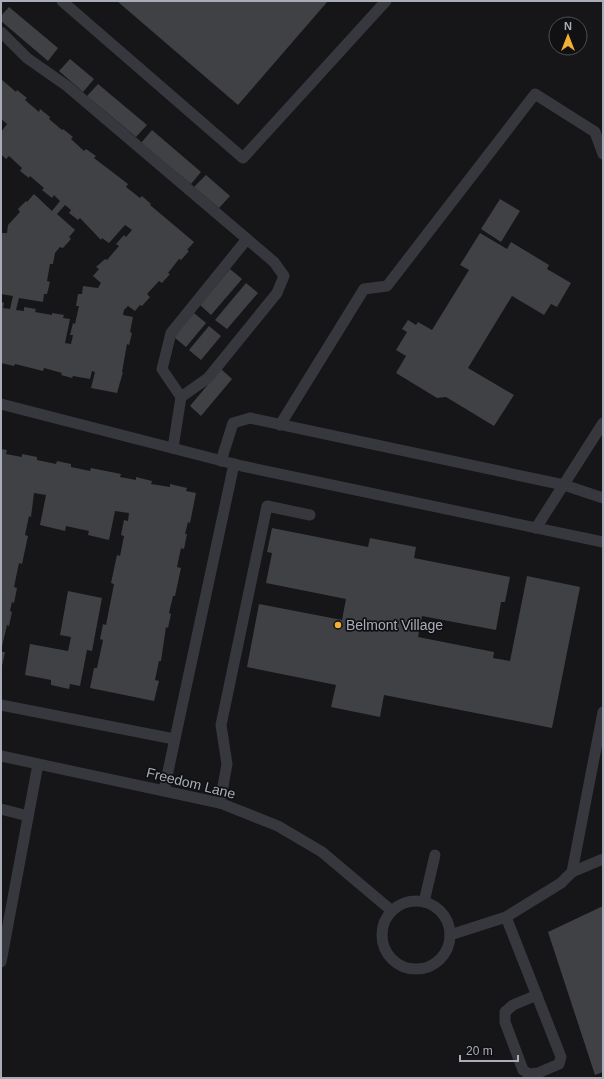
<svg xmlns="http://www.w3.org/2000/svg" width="604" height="1079" viewBox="0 0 604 1079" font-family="Arial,sans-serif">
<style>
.building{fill:#404145;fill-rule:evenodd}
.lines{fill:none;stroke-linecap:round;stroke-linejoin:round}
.service{stroke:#37383d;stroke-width:11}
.poi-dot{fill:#f2b134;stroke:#111113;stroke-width:1.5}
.labels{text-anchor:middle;stroke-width:3.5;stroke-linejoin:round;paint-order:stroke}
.poi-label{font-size:14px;fill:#a8adb8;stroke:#111113;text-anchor:start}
.street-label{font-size:14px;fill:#a8adb8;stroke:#111113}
</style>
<rect width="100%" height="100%" fill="#161618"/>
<g class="building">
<path d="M 117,1 L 328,1 L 238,105 Z"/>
<path d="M 9,7 L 58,48 L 48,61 L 1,21 L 1,16 Z"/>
<path d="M 70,59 L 94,79 L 83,92 L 59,71 Z"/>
<path d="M 1,79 L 16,92 L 17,90 L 27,98 L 25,100 L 39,112 L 40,109 L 50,117 L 49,119 L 62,130 L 63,129 L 73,137 L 71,139 L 84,151 L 86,149 L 96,156 L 94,158 L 128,184 L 126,187 L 140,198 L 142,196 L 151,204 L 150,205 L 194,242 L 187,250 L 189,251 L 181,260 L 179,259 L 168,273 L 170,274 L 162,283 L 159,281 L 147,294 L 150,297 L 142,306 L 140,305 L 135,311 L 128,306 L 124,310 L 123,315 L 133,317 L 130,332 L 132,333 L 129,345 L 127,344 L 122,372 L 123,372 L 117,393 L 91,388 L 95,372 L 92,371 L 90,379 L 73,376 L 72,378 L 61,375 L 62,373 L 44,368 L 43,371 L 15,364 L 14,366 L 1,363 L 1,302 L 4,303 L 3,308 L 10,309 L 13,296 L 1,294 L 2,233 L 7,233 L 8,225 L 20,212 L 18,209 L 26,201 L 27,202 L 34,194 L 52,211 L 60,201 L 54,195 L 52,198 L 42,190 L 44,188 L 30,176 L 29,178 L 20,171 L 22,168 L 9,156 L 6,159 L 1,154 L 1,132 L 7,124 L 1,119 ZM 65,205 L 71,210 L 69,213 L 78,220 L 80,218 L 101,240 L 102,238 L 109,243 L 125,225 L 132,230 L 126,237 L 124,235 L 116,244 L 119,246 L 107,260 L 105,259 L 96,267 L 99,269 L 93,276 L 101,283 L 98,288 L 83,286 L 82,294 L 78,294 L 76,306 L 79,306 L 75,324 L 73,323 L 70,335 L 73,335 L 71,344 L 65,343 L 70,319 L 63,318 L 64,315 L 52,313 L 52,315 L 35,312 L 36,309 L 24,307 L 24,311 L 16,310 L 19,298 L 43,302 L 44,294 L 47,294 L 50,282 L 47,281 L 50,264 L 53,264 L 55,253 L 60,247 L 63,248 L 71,239 L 69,237 L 75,230 L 57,214 Z"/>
<path d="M 98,84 L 147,125 L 136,137 L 87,96 Z"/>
<path d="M 152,130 L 201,172 L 191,184 L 141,143 Z"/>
<path d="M 206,175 L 230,196 L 219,208 L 194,187 Z"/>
<path d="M 500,199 L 520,211 L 501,242 L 481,229 Z"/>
<path d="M 480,233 L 507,249 L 511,242 L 549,265 L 547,269 L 571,283 L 557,307 L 551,304 L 544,315 L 512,296 L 468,368 L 514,395 L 494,426 L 446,397 L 437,398 L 396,373 L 406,356 L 396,350 L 407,332 L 402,329 L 408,320 L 416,325 L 418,322 L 432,330 L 469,270 L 460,265 Z"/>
<path d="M 230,269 L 242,279 L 211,315 L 200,305 Z"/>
<path d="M 246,283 L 258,293 L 227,329 L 215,320 Z"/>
<path d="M 194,313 L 206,323 L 186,347 L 174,337 Z"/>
<path d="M 209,326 L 221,336 L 201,360 L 189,350 Z"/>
<path d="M 221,369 L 232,379 L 201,416 L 190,406 Z"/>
<path d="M 1,449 L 7,450 L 6,454 L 22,457 L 22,454 L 37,457 L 37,460 L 56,464 L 57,461 L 71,464 L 71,467 L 90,471 L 91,468 L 121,474 L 120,477 L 136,480 L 136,477 L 152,481 L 151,484 L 170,487 L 170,484 L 187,488 L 186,491 L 196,493 L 190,523 L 188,522 L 185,534 L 187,534 L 184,549 L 181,548 L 177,567 L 181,568 L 175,596 L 173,596 L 169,613 L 171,614 L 168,628 L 166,627 L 161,661 L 159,661 L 155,680 L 159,681 L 154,701 L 90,688 L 94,668 L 97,668 L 103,640 L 100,639 L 103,624 L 106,625 L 114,584 L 111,583 L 117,555 L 120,556 L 124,536 L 121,535 L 124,520 L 128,521 L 129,513 L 115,511 L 109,540 L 88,535 L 89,531 L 66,526 L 65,531 L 40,525 L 46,495 L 34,493 L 31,517 L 29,516 L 25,535 L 28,536 L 22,564 L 19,563 L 14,587 L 17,588 L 14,603 L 12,602 L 10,611 L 12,612 L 9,626 L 7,625 L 1,651 Z"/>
<path d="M 272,528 L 368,547 L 370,538 L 416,547 L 414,558 L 510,577 L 505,602 L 501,602 L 496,630 L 422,616 L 418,637 L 494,652 L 493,658 L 510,661 L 527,576 L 580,587 L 552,728 L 384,695 L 380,717 L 331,707 L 336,685 L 247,667 L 259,604 L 342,620 L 346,599 L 266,583 L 272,553 L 267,552 Z"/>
<path d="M 68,591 L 102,598 L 92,651 L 87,650 L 80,686 L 70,684 L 69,689 L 51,685 L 51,680 L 25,675 L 30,644 L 68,651 L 71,637 L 60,635 Z"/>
<path d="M 1,652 L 5,652 L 2,666 L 1,666 Z"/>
<path d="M 603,906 L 603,1072 L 595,1075 L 548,932 Z"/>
</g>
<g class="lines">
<g class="service">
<path d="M 62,1 L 243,158 L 386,1"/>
<path d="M 1,32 L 27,58 L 67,86 L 247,239 L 274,262 L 284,276 L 277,293 L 208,378 L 181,397 L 173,448"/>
<path d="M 181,397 L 162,369 L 171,333 L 247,239"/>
<path d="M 1,404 L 242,466 L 603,542"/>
<path d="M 280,425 L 364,289 L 387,286 L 535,94 L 595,132 L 603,154"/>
<path d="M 221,461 L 233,423 L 250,418 L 564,485 L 603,498"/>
<path d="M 536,528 L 603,423"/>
<path d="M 1,705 L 174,739"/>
<path d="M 1,756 L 220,803 L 278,826 L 322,852 L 392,911"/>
<path d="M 164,790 L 234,464"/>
<path d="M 220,803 L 227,764 L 221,725 L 267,506 L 310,515"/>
<path d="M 1,809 L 28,816"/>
<path d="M 572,872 L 603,859"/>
<circle cx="416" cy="935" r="34"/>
<path d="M 424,902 L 435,855"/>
<path d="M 506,917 L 561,1057 L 559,1064 L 538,1073 L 529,1074 L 523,1070 L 505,1022 L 505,1012 L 513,1005 L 537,995"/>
<path d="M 450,935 L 506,917 L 561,883 L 572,872 L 603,712"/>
<path d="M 1,962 L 38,764"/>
</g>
</g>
<circle class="poi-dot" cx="338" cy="625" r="4"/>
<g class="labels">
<g class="poi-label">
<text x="346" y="630">Belmont Village</text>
</g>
<g class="street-label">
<text transform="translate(191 783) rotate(14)" y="5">Freedom Lane</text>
</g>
</g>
<rect width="604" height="1079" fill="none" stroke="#a8adb8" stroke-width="4"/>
<g transform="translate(568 36)"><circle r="19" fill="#111113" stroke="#4d4f55"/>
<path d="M0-3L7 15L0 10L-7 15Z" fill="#f2b134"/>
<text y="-6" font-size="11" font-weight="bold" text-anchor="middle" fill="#a8adb8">N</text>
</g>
<path d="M460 1055v6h58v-6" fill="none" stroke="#a8adb8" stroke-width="2"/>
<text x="466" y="1055" font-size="12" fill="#a8adb8" stroke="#111113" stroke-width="3" paint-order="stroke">20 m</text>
</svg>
